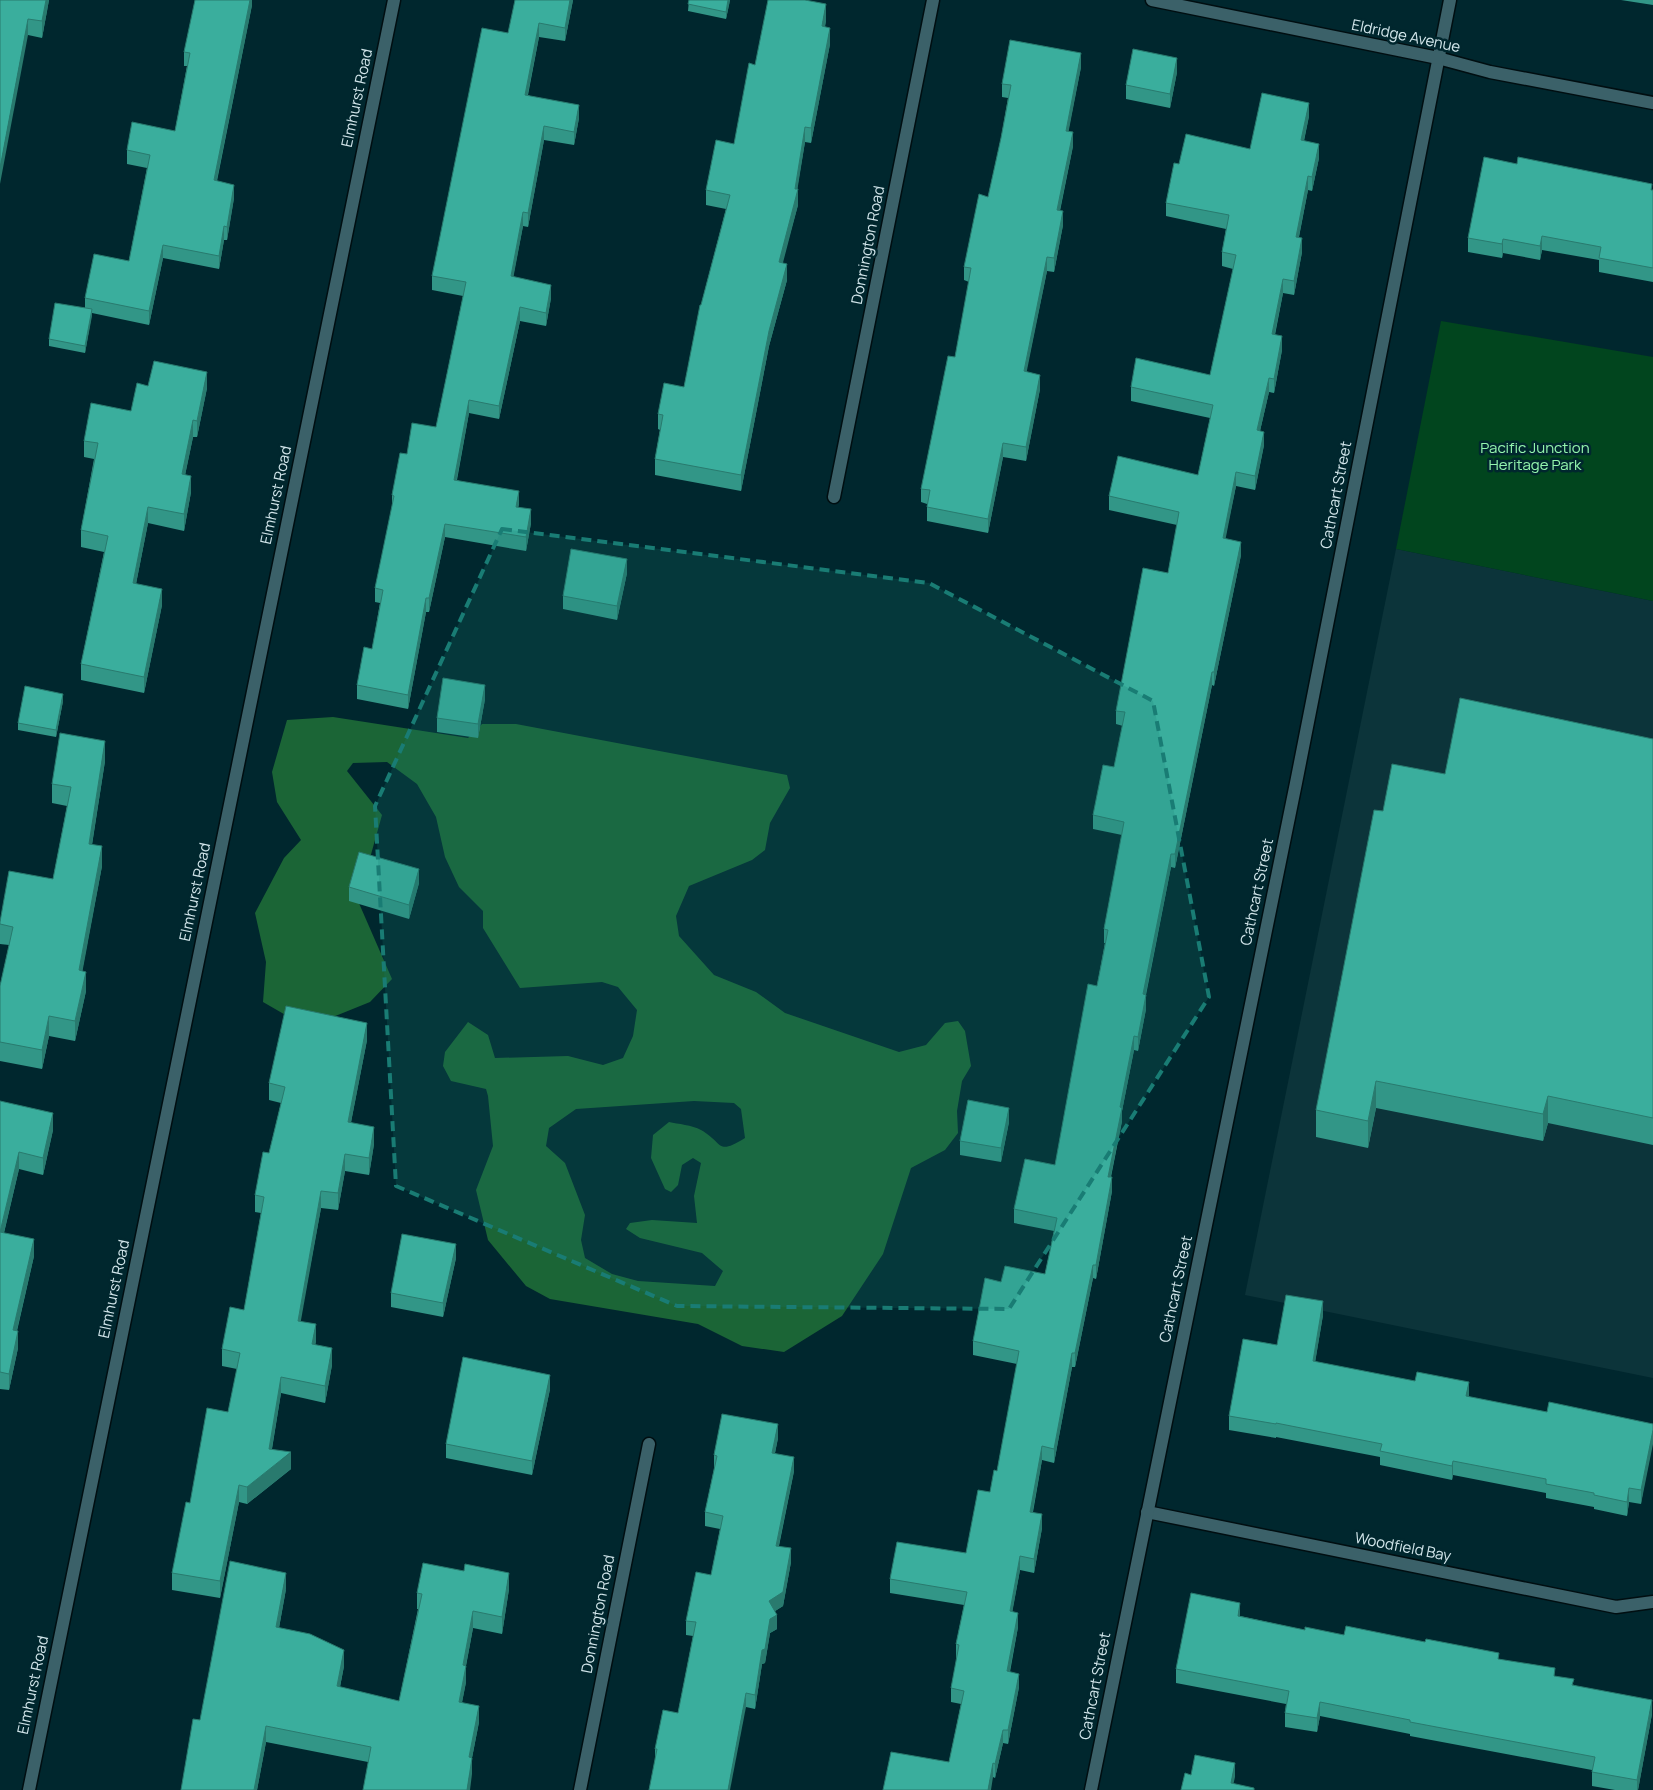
<svg xmlns="http://www.w3.org/2000/svg" width="1653" height="1790" viewBox="0 0 1653 1790" font-family="Manrope,sans-serif">
<style>
.built{fill:#0c343a}
.green{fill:#01451e}
.forest{fill:#1b6536;fill-rule:evenodd}
.lines{fill:none;stroke-linecap:round;stroke-linejoin:round}
.minor-casing{stroke:#000e11;stroke-width:15}
.tertiary-casing{stroke:#000e11;stroke-width:15}
.minor{stroke:#3b6169;stroke-width:12}
.tertiary{stroke:#3b6169;stroke-width:12}
.wall{fill:#329687}
.shaded-wall{fill:#297a6e}
.building{fill:#3aae9d;stroke:#297a6e}
.marked{fill:#197c74;fill-opacity:0.2;stroke:#197c74;stroke-width:4;stroke-dasharray:10 6;stroke-linejoin:round}
.labels{text-anchor:middle;stroke-width:5;stroke-linejoin:round;paint-order:stroke}
.street-label{font-size:15px;fill:#d2e6eb;stroke:#00272e}
.park-label{font-size:15px;fill:#94f5ae;stroke:#00272e}
</style>
<rect width="100%" height="100%" fill="#00272e"/>
<path class="built" d="M 1396,549 L 1653,601 L 1653,1378 L 1245,1295 Z"/>
<path class="green" d="M 1441,321 L 1653,357 L 1653,601 L 1396,549 Z"/>
<path class="forest" d="M 333,717 L 468,738 L 482,724 L 516,724 L 787,775 L 790,788 L 770,823 L 765,850 L 752,860 L 689,886 L 676,916 L 679,936 L 714,975 L 756,992 L 785,1013 L 899,1052 L 926,1045 L 945,1023 L 958,1021 L 965,1031 L 971,1066 L 962,1081 L 957,1111 L 958,1133 L 945,1150 L 911,1168 L 883,1254 L 842,1316 L 784,1352 L 742,1346 L 698,1324 L 550,1299 L 526,1286 L 488,1240 L 476,1190 L 493,1146 L 488,1096 L 486,1089 L 451,1081 L 443,1066 L 445,1052 L 468,1022 L 488,1035 L 495,1058 L 568,1056 L 603,1065 L 623,1058 L 633,1036 L 637,1010 L 618,987 L 602,982 L 520,988 L 483,928 L 483,911 L 459,887 L 445,857 L 436,817 L 417,784 L 387,762 L 353,763 L 347,771 L 382,815 L 358,901 L 392,979 L 370,1002 L 323,1021 L 289,1017 L 263,1002 L 266,962 L 255,913 L 284,858 L 301,840 L 277,802 L 272,772 L 287,720 ZM 694,1101 L 734,1103 L 741,1109 L 745,1138 C 716,1156 724,1143 701,1130 C 692,1125 678,1124 669,1122 L 653,1135 L 651,1158 L 665,1189 L 671,1192 L 678,1185 L 682,1165 L 693,1158 L 701,1163 L 694,1196 L 697,1223 L 652,1220 L 630,1223 L 626,1229 L 640,1238 L 702,1253 L 723,1271 L 715,1286 L 638,1281 L 612,1274 L 585,1258 L 581,1240 L 585,1215 L 565,1163 L 546,1146 L 549,1128 L 576,1109 Z"/>
<g class="lines">
<g class="minor-casing">
<g id="minor">
<path d="M 1438,58 L 1490,72 L 1653,103"/>
<path d="M 834,497 L 933,0"/>
<path d="M 1147,1512 L 1616,1607 L 1653,1602"/>
<path d="M 580,1790 L 649,1444"/>
<path d="M 1091,1790 L 1296,783 L 1450,0"/>
</g>
</g>
<g class="tertiary-casing">
<g id="tertiary">
<path d="M 1152,0 L 1438,58"/>
<path d="M 29,1790 L 394,0"/>
</g>
</g>
<use href="#minor" class="minor"/>
<use href="#tertiary" class="tertiary"/>
</g>
<g class="wall">
<path d="M 0,0 L 49,0 L 42,38 L 28,35 Z"/>
<path d="M 252,0 L 252,5 L 217,181 L 234,198 L 227,240 L 224,240 L 219,269 L 163,258 L 149,325 L 92,313 L 85,353 L 49,346 L 49,339 L 85,308 L 85,298 L 129,261 L 147,168 L 127,164 L 127,150 L 175,131 L 187,66 L 184,66 L 184,52 Z"/>
<path d="M 573,0 L 565,41 L 539,37 L 528,95 L 579,118 L 574,145 L 544,140 L 528,227 L 523,226 L 513,277 L 551,298 L 546,326 L 520,321 L 499,419 L 469,413 L 457,480 L 519,504 L 518,507 L 531,523 L 526,551 L 445,537 L 429,612 L 426,612 L 408,709 L 357,699 L 357,685 L 372,649 L 380,603 L 375,602 L 375,588 L 392,509 L 392,495 L 407,454 L 436,427 L 463,296 L 432,290 L 432,276 L 508,33 Z"/>
<path d="M 689,0 L 730,0 L 726,19 L 688,11 Z"/>
<path d="M 1621,0 L 1653,0 L 1653,5 Z"/>
<path d="M 826,20 L 825,27 L 830,44 L 811,143 L 805,142 L 797,189 L 798,205 L 782,263 L 787,280 L 769,346 L 741,491 L 655,475 L 655,459 L 660,430 L 658,429 L 658,414 L 684,387 L 701,305 L 726,209 L 706,205 L 706,190 L 734,144 L 755,65 Z"/>
<path d="M 1081,67 L 1068,132 L 1073,146 L 1060,211 L 1063,225 L 1054,272 L 1047,271 L 1026,372 L 1040,389 L 1026,461 L 1003,457 L 988,533 L 927,521 L 927,504 L 921,502 L 921,489 L 955,357 L 969,282 L 964,280 L 964,267 L 988,197 L 1001,138 L 1008,98 L 1002,97 L 1002,84 Z"/>
<path d="M 1177,72 L 1170,108 L 1126,99 L 1126,85 Z"/>
<path d="M 1309,116 L 1304,141 L 1319,158 L 1312,191 L 1308,190 L 1299,237 L 1302,252 L 1294,295 L 1283,293 L 1275,335 L 1282,350 L 1274,393 L 1269,392 L 1260,431 L 1264,445 L 1255,490 L 1236,486 L 1225,538 L 1241,555 L 1214,686 L 1212,685 L 1175,868 L 1171,867 L 1146,995 L 1146,1009 L 1138,1051 L 1134,1050 L 1122,1111 L 1122,1121 L 1111,1177 L 1112,1191 L 1096,1279 L 1093,1278 L 1075,1367 L 1072,1367 L 1054,1463 L 1042,1460 L 1033,1512 L 1042,1528 L 1034,1573 L 1020,1570 L 1012,1612 L 1018,1627 L 1010,1672 L 1019,1687 L 1008,1744 L 1003,1743 L 995,1778 L 993,1777 L 949,1762 L 961,1704 L 951,1702 L 951,1688 L 957,1658 L 956,1658 L 956,1644 L 964,1605 L 890,1593 L 890,1579 L 966,1553 L 990,1492 L 997,1471 L 1017,1364 L 973,1355 L 973,1341 L 1001,1282 L 1045,1274 L 1054,1231 L 1014,1223 L 1014,1209 L 1055,1165 L 1097,986 L 1105,943 L 1104,943 L 1104,929 L 1122,835 L 1093,829 L 1093,815 L 1114,767 L 1123,726 L 1116,724 L 1116,711 L 1168,573 L 1177,525 L 1109,510 L 1109,496 L 1198,475 L 1210,418 L 1131,401 L 1131,387 L 1210,375 L 1233,269 L 1222,266 L 1222,252 L 1226,229 L 1166,216 L 1166,203 L 1179,164 L 1250,149 Z"/>
<path d="M 1653,190 L 1653,282 L 1599,272 L 1599,260 L 1542,250 L 1540,260 L 1503,253 L 1502,258 L 1468,252 L 1468,238 Z"/>
<path d="M 148,386 L 207,388 L 197,437 L 193,437 L 185,475 L 191,492 L 184,531 L 148,523 L 136,584 L 162,605 L 144,693 L 81,680 L 81,664 L 104,552 L 81,547 L 81,530 L 94,459 L 84,457 L 84,441 L 131,411 Z"/>
<path d="M 627,573 L 617,620 L 563,609 L 563,596 Z"/>
<path d="M 485,699 L 478,738 L 437,732 L 437,718 Z"/>
<path d="M 63,701 L 56,737 L 18,730 L 18,723 Z"/>
<path d="M 1653,739 L 1653,1145 L 1548,1123 L 1543,1141 L 1376,1108 L 1368,1148 L 1316,1137 L 1316,1110 L 1383,811 L 1445,774 Z"/>
<path d="M 105,761 L 92,845 L 102,866 L 82,971 L 86,991 L 75,1041 L 49,1036 L 42,1069 L 0,1061 L 0,986 L 9,945 L 0,944 L 0,922 L 53,879 L 67,806 L 52,803 L 52,784 Z"/>
<path d="M 419,883 L 409,919 L 349,901 L 349,887 Z"/>
<path d="M 367,1040 L 351,1122 L 374,1144 L 369,1175 L 345,1171 L 338,1210 L 321,1208 L 300,1321 L 316,1341 L 315,1345 L 332,1365 L 325,1403 L 281,1393 L 272,1449 L 291,1469 L 247,1504 L 239,1502 L 220,1598 L 172,1590 L 172,1573 L 190,1503 L 228,1412 L 237,1369 L 222,1366 L 222,1349 L 244,1310 L 261,1213 L 255,1212 L 255,1195 L 269,1153 L 281,1103 L 269,1100 L 269,1083 Z"/>
<path d="M 0,1101 L 53,1130 L 43,1175 L 19,1169 L 4,1233 L 34,1256 L 17,1331 L 18,1348 L 9,1390 L 0,1389 Z"/>
<path d="M 1009,1122 L 1001,1162 L 960,1155 L 960,1141 Z"/>
<path d="M 456,1258 L 443,1317 L 391,1307 L 391,1293 Z"/>
<path d="M 1323,1315 L 1315,1362 L 1469,1397 L 1547,1412 L 1653,1424 L 1641,1504 L 1629,1502 L 1627,1516 L 1594,1509 L 1594,1507 L 1546,1498 L 1546,1493 L 1453,1475 L 1452,1480 L 1380,1465 L 1380,1457 L 1276,1437 L 1276,1438 L 1229,1430 L 1229,1416 L 1277,1345 Z"/>
<path d="M 550,1389 L 532,1475 L 446,1458 L 446,1444 Z"/>
<path d="M 778,1438 L 775,1453 L 794,1471 L 779,1546 L 791,1562 L 783,1606 L 775,1611 L 777,1629 L 770,1633 L 765,1663 L 762,1664 L 755,1709 L 746,1707 L 655,1760 L 655,1749 L 678,1713 L 693,1636 L 686,1635 L 686,1621 L 711,1575 L 720,1529 L 705,1526 L 705,1512 L 714,1469 L 714,1455 Z"/>
<path d="M 286,1589 L 279,1628 L 344,1666 L 340,1687 L 399,1701 L 418,1609 L 417,1609 L 417,1593 L 509,1589 L 502,1634 L 473,1628 L 466,1666 L 466,1682 L 462,1702 L 479,1722 L 472,1758 L 472,1774 L 368,1762 L 266,1742 L 257,1790 L 181,1790 L 200,1720 Z"/>
<path d="M 1240,1616 L 1305,1630 L 1499,1659 L 1555,1676 L 1574,1685 L 1652,1714 L 1638,1790 L 1615,1790 L 1592,1786 L 1592,1770 L 1410,1736 L 1410,1734 L 1320,1716 L 1317,1732 L 1285,1727 L 1285,1713 L 1286,1704 L 1176,1683 L 1176,1669 Z"/>
</g>
<g class="shaded-wall">
<path d="M 46,0 L 49,0 L 42,38 L 42,21 Z"/>
<path d="M 250,0 L 252,0 L 252,5 L 214,194 L 214,180 Z"/>
<path d="M 570,0 L 573,0 L 565,41 L 565,28 Z"/>
<path d="M 728,0 L 730,0 L 726,19 L 726,12 Z"/>
<path d="M 826,4 L 826,20 L 822,42 L 822,26 Z"/>
<path d="M 28,19 L 28,35 L 0,184 L 0,168 Z"/>
<path d="M 539,23 L 539,37 L 525,108 L 525,95 Z"/>
<path d="M 830,28 L 830,44 L 811,143 L 811,128 Z"/>
<path d="M 1081,53 L 1081,67 L 1066,145 L 1066,131 Z"/>
<path d="M 1177,58 L 1177,72 L 1170,108 L 1170,94 Z"/>
<path d="M 1309,103 L 1309,116 L 1301,154 L 1301,140 Z"/>
<path d="M 579,105 L 579,118 L 574,145 L 574,132 Z"/>
<path d="M 544,126 L 544,140 L 528,227 L 528,213 Z"/>
<path d="M 805,127 L 805,142 L 797,192 L 798,189 L 798,205 L 779,278 L 779,262 L 795,189 Z"/>
<path d="M 1073,132 L 1073,146 L 1057,224 L 1057,210 Z"/>
<path d="M 1319,144 L 1319,158 L 1312,191 L 1312,177 Z"/>
<path d="M 1308,176 L 1308,190 L 1296,251 L 1296,237 Z"/>
<path d="M 234,185 L 234,198 L 227,240 L 227,227 Z"/>
<path d="M 1063,211 L 1063,225 L 1054,272 L 1054,258 Z"/>
<path d="M 523,212 L 523,226 L 511,290 L 511,276 Z"/>
<path d="M 224,226 L 224,240 L 219,269 L 219,256 Z"/>
<path d="M 1542,236 L 1542,250 L 1540,260 L 1540,246 Z"/>
<path d="M 1302,238 L 1302,252 L 1294,295 L 1294,281 Z"/>
<path d="M 1503,239 L 1503,253 L 1502,258 L 1502,244 Z"/>
<path d="M 163,245 L 163,258 L 149,325 L 149,311 Z"/>
<path d="M 1047,257 L 1047,271 L 1024,385 L 1024,371 Z"/>
<path d="M 787,264 L 787,280 L 769,346 L 741,491 L 741,475 L 769,331 Z"/>
<path d="M 1283,279 L 1283,293 L 1272,348 L 1272,334 Z"/>
<path d="M 551,285 L 551,298 L 546,326 L 546,313 Z"/>
<path d="M 520,307 L 520,321 L 499,419 L 499,406 Z"/>
<path d="M 92,309 L 92,316 L 85,353 L 85,346 Z"/>
<path d="M 1282,336 L 1282,350 L 1274,393 L 1274,379 Z"/>
<path d="M 207,372 L 207,388 L 197,437 L 197,421 Z"/>
<path d="M 1040,375 L 1040,389 L 1026,461 L 1026,447 Z"/>
<path d="M 1269,378 L 1269,392 L 1257,444 L 1257,430 Z"/>
<path d="M 469,400 L 469,413 L 454,494 L 454,480 Z"/>
<path d="M 193,420 L 193,437 L 182,490 L 182,474 Z"/>
<path d="M 1264,432 L 1264,445 L 1255,490 L 1255,476 Z"/>
<path d="M 1003,443 L 1003,457 L 988,533 L 988,519 Z"/>
<path d="M 1236,472 L 1236,486 L 1223,552 L 1223,538 Z"/>
<path d="M 191,476 L 191,492 L 184,531 L 184,514 Z"/>
<path d="M 519,491 L 519,504 L 516,520 L 516,507 Z"/>
<path d="M 148,507 L 148,523 L 133,599 L 133,583 Z"/>
<path d="M 531,509 L 531,523 L 526,551 L 526,537 Z"/>
<path d="M 445,524 L 445,537 L 429,612 L 429,598 Z"/>
<path d="M 1241,542 L 1241,555 L 1214,686 L 1214,672 Z"/>
<path d="M 627,559 L 627,573 L 617,620 L 617,606 Z"/>
<path d="M 162,589 L 162,605 L 144,693 L 144,677 Z"/>
<path d="M 426,598 L 426,612 L 408,709 L 408,695 Z"/>
<path d="M 1212,672 L 1212,685 L 1175,868 L 1175,854 Z"/>
<path d="M 485,685 L 485,699 L 478,738 L 478,724 Z"/>
<path d="M 63,694 L 63,701 L 56,737 L 56,730 Z"/>
<path d="M 105,741 L 105,761 L 89,863 L 89,844 Z"/>
<path d="M 102,846 L 102,866 L 79,990 L 79,970 Z"/>
<path d="M 1171,854 L 1171,867 L 1143,1008 L 1143,994 Z"/>
<path d="M 419,869 L 419,883 L 409,919 L 409,905 Z"/>
<path d="M 86,972 L 86,991 L 75,1041 L 75,1021 Z"/>
<path d="M 1146,995 L 1146,1009 L 1138,1051 L 1138,1037 Z"/>
<path d="M 49,1016 L 49,1036 L 42,1069 L 42,1050 Z"/>
<path d="M 367,1023 L 367,1040 L 348,1138 L 348,1122 Z"/>
<path d="M 1134,1036 L 1134,1050 L 1122,1111 L 1122,1121 L 1108,1190 L 1108,1177 L 1120,1107 Z"/>
<path d="M 1376,1081 L 1376,1108 L 1368,1148 L 1368,1121 Z"/>
<path d="M 1548,1096 L 1548,1123 L 1543,1141 L 1543,1114 Z"/>
<path d="M 1009,1108 L 1009,1122 L 1001,1162 L 1001,1148 Z"/>
<path d="M 53,1113 L 53,1130 L 43,1175 L 43,1158 Z"/>
<path d="M 374,1127 L 374,1144 L 369,1175 L 369,1158 Z"/>
<path d="M 19,1152 L 19,1169 L 0,1249 L 0,1232 Z"/>
<path d="M 345,1154 L 345,1171 L 338,1210 L 338,1193 Z"/>
<path d="M 1112,1177 L 1112,1191 L 1096,1279 L 1096,1265 Z"/>
<path d="M 321,1191 L 321,1208 L 298,1337 L 298,1321 Z"/>
<path d="M 34,1239 L 34,1256 L 13,1347 L 13,1330 Z"/>
<path d="M 456,1244 L 456,1258 L 443,1317 L 443,1303 Z"/>
<path d="M 1093,1265 L 1093,1278 L 1075,1367 L 1075,1353 Z"/>
<path d="M 1323,1301 L 1323,1315 L 1313,1375 L 1313,1361 Z"/>
<path d="M 316,1324 L 316,1341 L 312,1361 L 312,1344 Z"/>
<path d="M 18,1331 L 18,1348 L 9,1390 L 9,1374 Z"/>
<path d="M 332,1348 L 332,1365 L 325,1403 L 325,1386 Z"/>
<path d="M 1072,1353 L 1072,1367 L 1054,1463 L 1054,1449 Z"/>
<path d="M 550,1375 L 550,1389 L 532,1475 L 532,1461 Z"/>
<path d="M 281,1377 L 281,1393 L 269,1466 L 269,1449 Z"/>
<path d="M 1469,1382 L 1469,1396 L 1466,1410 L 1466,1396 Z"/>
<path d="M 778,1424 L 778,1438 L 772,1467 L 772,1453 Z"/>
<path d="M 1653,1430 L 1653,1444 L 1641,1504 L 1641,1490 Z"/>
<path d="M 1042,1446 L 1042,1460 L 1030,1526 L 1030,1512 Z"/>
<path d="M 291,1452 L 291,1469 L 247,1504 L 247,1487 Z"/>
<path d="M 794,1457 L 794,1471 L 776,1559 L 776,1546 Z"/>
<path d="M 1453,1461 L 1453,1475 L 1452,1480 L 1452,1466 Z"/>
<path d="M 239,1485 L 239,1502 L 220,1598 L 220,1581 Z"/>
<path d="M 1629,1488 L 1629,1502 L 1627,1516 L 1627,1502 Z"/>
<path d="M 1042,1514 L 1042,1528 L 1034,1573 L 1034,1559 Z"/>
<path d="M 791,1548 L 791,1562 L 783,1606 L 769,1615 L 769,1601 Z"/>
<path d="M 1020,1556 L 1020,1570 L 1010,1625 L 1010,1611 Z"/>
<path d="M 286,1573 L 286,1589 L 276,1644 L 276,1627 Z"/>
<path d="M 509,1573 L 509,1589 L 502,1634 L 502,1617 Z"/>
<path d="M 1240,1603 L 1240,1617 L 1238,1616 Z"/>
<path d="M 473,1611 L 473,1628 L 463,1681 L 463,1665 Z"/>
<path d="M 1018,1613 L 1018,1627 L 1007,1685 L 1007,1671 Z"/>
<path d="M 777,1615 L 777,1629 L 770,1633 L 765,1663 L 762,1664 L 755,1709 L 755,1695 L 762,1650 L 770,1619 Z"/>
<path d="M 344,1650 L 344,1666 L 337,1702 L 337,1686 Z"/>
<path d="M 466,1666 L 466,1682 L 459,1718 L 459,1702 Z"/>
<path d="M 1019,1674 L 1019,1687 L 1008,1744 L 1008,1730 Z"/>
<path d="M 746,1693 L 746,1707 L 730,1790 L 728,1790 Z"/>
<path d="M 1652,1700 L 1652,1714 L 1638,1790 L 1637,1790 L 1637,1780 Z"/>
<path d="M 1320,1702 L 1320,1716 L 1317,1732 L 1317,1718 Z"/>
<path d="M 479,1706 L 479,1722 L 469,1773 L 469,1757 Z"/>
<path d="M 266,1726 L 266,1742 L 257,1790 L 254,1790 Z"/>
<path d="M 1003,1730 L 1003,1743 L 995,1778 L 995,1764 Z"/>
<path d="M 472,1758 L 472,1774 L 470,1790 L 467,1790 Z"/>
<path d="M 993,1763 L 993,1777 L 991,1790 L 988,1790 Z"/>
<path d="M 1235,1763 L 1235,1777 L 1232,1790 L 1231,1783 Z"/>
</g>
<g class="building">
<path d="M 0,0 L 46,0 L 42,21 L 28,19 L 0,168 Z"/>
<path d="M 195,0 L 250,0 L 214,180 L 234,185 L 227,227 L 224,226 L 219,256 L 163,245 L 149,311 L 85,298 L 94,254 L 129,261 L 150,155 L 127,150 L 132,122 L 175,131 L 190,53 L 184,52 Z"/>
<path d="M 515,0 L 570,0 L 565,28 L 539,23 L 525,95 L 579,105 L 574,132 L 544,126 L 528,213 L 523,212 L 511,276 L 551,285 L 546,313 L 520,307 L 499,406 L 469,400 L 454,480 L 519,491 L 516,507 L 531,509 L 526,537 L 445,524 L 429,598 L 426,598 L 408,695 L 357,685 L 364,647 L 372,649 L 383,590 L 375,588 L 394,496 L 392,495 L 400,453 L 407,454 L 412,423 L 436,427 L 466,282 L 432,276 L 482,28 L 508,33 Z"/>
<path d="M 689,0 L 728,0 L 726,12 L 688,4 Z"/>
<path d="M 768,0 L 805,0 L 826,4 L 822,26 L 830,28 L 811,128 L 805,127 L 795,189 L 798,189 L 779,262 L 787,264 L 769,331 L 741,475 L 655,459 L 663,415 L 658,414 L 664,383 L 684,387 L 700,305 L 701,305 L 730,195 L 706,190 L 716,140 L 734,144 L 749,63 L 755,65 Z"/>
<path d="M 1010,40 L 1081,53 L 1066,131 L 1073,132 L 1057,210 L 1063,211 L 1054,258 L 1047,257 L 1024,371 L 1040,375 L 1026,447 L 1003,443 L 988,519 L 927,507 L 930,490 L 921,489 L 948,356 L 955,357 L 971,268 L 964,267 L 979,194 L 988,197 L 1001,138 L 1011,85 L 1002,84 Z"/>
<path d="M 1133,49 L 1177,58 L 1170,94 L 1126,85 Z"/>
<path d="M 1262,93 L 1309,103 L 1301,140 L 1319,144 L 1312,177 L 1308,176 L 1296,237 L 1302,238 L 1294,281 L 1283,279 L 1272,334 L 1282,336 L 1274,379 L 1269,378 L 1257,430 L 1264,432 L 1255,476 L 1236,472 L 1223,538 L 1241,542 L 1214,672 L 1212,672 L 1175,854 L 1171,854 L 1143,994 L 1146,995 L 1138,1037 L 1134,1036 L 1120,1107 L 1122,1108 L 1108,1177 L 1112,1177 L 1096,1265 L 1093,1265 L 1075,1353 L 1072,1353 L 1054,1449 L 1042,1446 L 1030,1512 L 1042,1514 L 1034,1559 L 1020,1556 L 1010,1611 L 1018,1613 L 1007,1671 L 1019,1674 L 1008,1730 L 1003,1730 L 995,1764 L 993,1763 L 988,1790 L 883,1790 L 891,1752 L 949,1762 L 964,1691 L 951,1688 L 959,1645 L 956,1644 L 967,1592 L 890,1579 L 897,1542 L 966,1553 L 978,1490 L 990,1492 L 994,1470 L 997,1471 L 1019,1351 L 973,1341 L 985,1278 L 1001,1282 L 1005,1266 L 1045,1274 L 1057,1218 L 1014,1209 L 1025,1159 L 1055,1165 L 1088,984 L 1097,986 L 1108,930 L 1104,929 L 1124,822 L 1093,815 L 1103,765 L 1114,767 L 1125,712 L 1116,711 L 1143,568 L 1168,573 L 1179,512 L 1109,496 L 1118,456 L 1198,475 L 1213,405 L 1131,387 L 1136,358 L 1210,375 L 1236,255 L 1222,252 L 1229,215 L 1166,203 L 1174,163 L 1179,164 L 1186,134 L 1250,149 Z"/>
<path d="M 1484,157 L 1517,164 L 1518,157 L 1652,184 L 1651,190 L 1653,190 L 1653,268 L 1599,258 L 1601,247 L 1542,236 L 1540,246 L 1503,239 L 1502,244 L 1468,238 Z"/>
<path d="M 55,303 L 92,309 L 85,346 L 49,339 Z"/>
<path d="M 154,361 L 207,372 L 197,421 L 193,420 L 182,474 L 191,476 L 184,514 L 148,507 L 133,583 L 162,589 L 144,677 L 81,664 L 108,536 L 81,530 L 98,443 L 84,441 L 91,403 L 131,411 L 137,383 L 148,386 Z"/>
<path d="M 571,549 L 627,559 L 617,606 L 563,596 Z"/>
<path d="M 443,678 L 485,685 L 478,724 L 437,718 Z"/>
<path d="M 25,686 L 63,694 L 56,730 L 18,723 Z"/>
<path d="M 1460,698 L 1653,739 L 1653,1118 L 1548,1096 L 1543,1114 L 1376,1081 L 1368,1121 L 1316,1110 L 1374,810 L 1383,811 L 1392,764 L 1445,774 Z"/>
<path d="M 60,733 L 105,741 L 89,844 L 102,846 L 79,970 L 86,972 L 75,1021 L 49,1016 L 42,1050 L 0,1042 L 0,986 L 13,927 L 0,924 L 0,922 L 9,871 L 53,879 L 71,787 L 52,784 Z"/>
<path d="M 359,852 L 419,869 L 409,905 L 349,887 Z"/>
<path d="M 286,1006 L 367,1023 L 348,1122 L 374,1127 L 369,1158 L 345,1154 L 338,1193 L 321,1191 L 298,1321 L 316,1324 L 312,1344 L 332,1348 L 325,1386 L 281,1377 L 269,1449 L 291,1452 L 247,1487 L 239,1485 L 220,1581 L 172,1573 L 186,1502 L 190,1503 L 207,1408 L 228,1412 L 240,1353 L 222,1349 L 230,1307 L 244,1310 L 264,1197 L 255,1195 L 263,1152 L 269,1153 L 285,1087 L 269,1083 Z"/>
<path d="M 968,1100 L 1009,1108 L 1001,1148 L 960,1141 Z"/>
<path d="M 0,1101 L 53,1113 L 43,1158 L 19,1152 L 0,1232 L 34,1239 L 13,1330 L 18,1331 L 9,1374 L 0,1372 Z"/>
<path d="M 402,1234 L 456,1244 L 443,1303 L 391,1293 Z"/>
<path d="M 1286,1295 L 1323,1301 L 1313,1361 L 1415,1381 L 1417,1372 L 1469,1382 L 1466,1396 L 1547,1412 L 1549,1402 L 1653,1424 L 1653,1430 L 1641,1490 L 1629,1488 L 1627,1502 L 1594,1495 L 1594,1493 L 1546,1484 L 1546,1479 L 1453,1461 L 1452,1466 L 1380,1451 L 1382,1444 L 1276,1423 L 1276,1424 L 1229,1416 L 1243,1339 L 1277,1345 Z"/>
<path d="M 463,1357 L 550,1375 L 532,1461 L 446,1444 Z"/>
<path d="M 722,1414 L 778,1424 L 772,1453 L 794,1457 L 776,1546 L 791,1548 L 783,1592 L 769,1601 L 777,1615 L 770,1619 L 765,1649 L 762,1650 L 755,1695 L 746,1693 L 728,1790 L 649,1790 L 657,1749 L 655,1749 L 663,1710 L 678,1713 L 696,1622 L 686,1621 L 696,1572 L 711,1575 L 723,1516 L 705,1512 L 717,1456 L 714,1455 Z"/>
<path d="M 230,1561 L 286,1573 L 276,1627 L 310,1634 L 344,1650 L 337,1686 L 399,1701 L 422,1594 L 417,1593 L 423,1563 L 464,1571 L 465,1564 L 509,1573 L 502,1617 L 473,1611 L 463,1665 L 466,1666 L 459,1702 L 479,1706 L 469,1757 L 472,1758 L 467,1790 L 363,1790 L 371,1747 L 266,1726 L 254,1790 L 181,1790 L 193,1719 L 200,1720 Z"/>
<path d="M 1191,1593 L 1240,1603 L 1238,1616 L 1305,1630 L 1305,1627 L 1344,1635 L 1346,1626 L 1425,1642 L 1426,1639 L 1499,1653 L 1498,1659 L 1555,1668 L 1554,1676 L 1574,1679 L 1572,1685 L 1652,1700 L 1637,1780 L 1592,1772 L 1595,1757 L 1410,1722 L 1410,1720 L 1320,1702 L 1317,1718 L 1285,1713 L 1289,1691 L 1176,1669 Z"/>
<path d="M 1195,1755 L 1235,1763 L 1231,1783 L 1254,1788 L 1254,1790 L 1181,1790 L 1185,1773 L 1191,1775 Z"/>
</g>
<path class="marked" d="M 502,529 L 929,583 L 1153,701 L 1209,997 L 1009,1309 L 677,1306 L 396,1186 L 375,806 Z"/>
<g class="labels">
<g class="street-label">
<text transform="translate(1406 36) rotate(12)" y="5">Eldridge Avenue</text>
<text transform="translate(357 98) rotate(-78)" y="5">Elmhurst Road</text>
<text transform="translate(868 245) rotate(-79)" y="5">Donnington Road</text>
<text transform="translate(276 495) rotate(-78)" y="5">Elmhurst Road</text>
<text transform="translate(1336 495) rotate(-79)" y="5">Cathcart Street</text>
<text transform="translate(195 892) rotate(-78)" y="5">Elmhurst Road</text>
<text transform="translate(1257 892) rotate(-78)" y="5">Cathcart Street</text>
<text transform="translate(114 1289) rotate(-78)" y="5">Elmhurst Road</text>
<text transform="translate(1176 1289) rotate(-78)" y="5">Cathcart Street</text>
<text transform="translate(1403 1547) rotate(11)" y="5">Woodfield Bay</text>
<text transform="translate(598 1614) rotate(-79)" y="5">Donnington Road</text>
<text transform="translate(33 1685) rotate(-78)" y="5">Elmhurst Road</text>
<text transform="translate(1095 1686) rotate(-79)" y="5">Cathcart Street</text>
</g>
<g class="park-label">
<text x="1535" y="453">Pacific Junction<tspan x="1535" dy="17">Heritage Park</tspan></text>
</g>
</g>
</svg>
